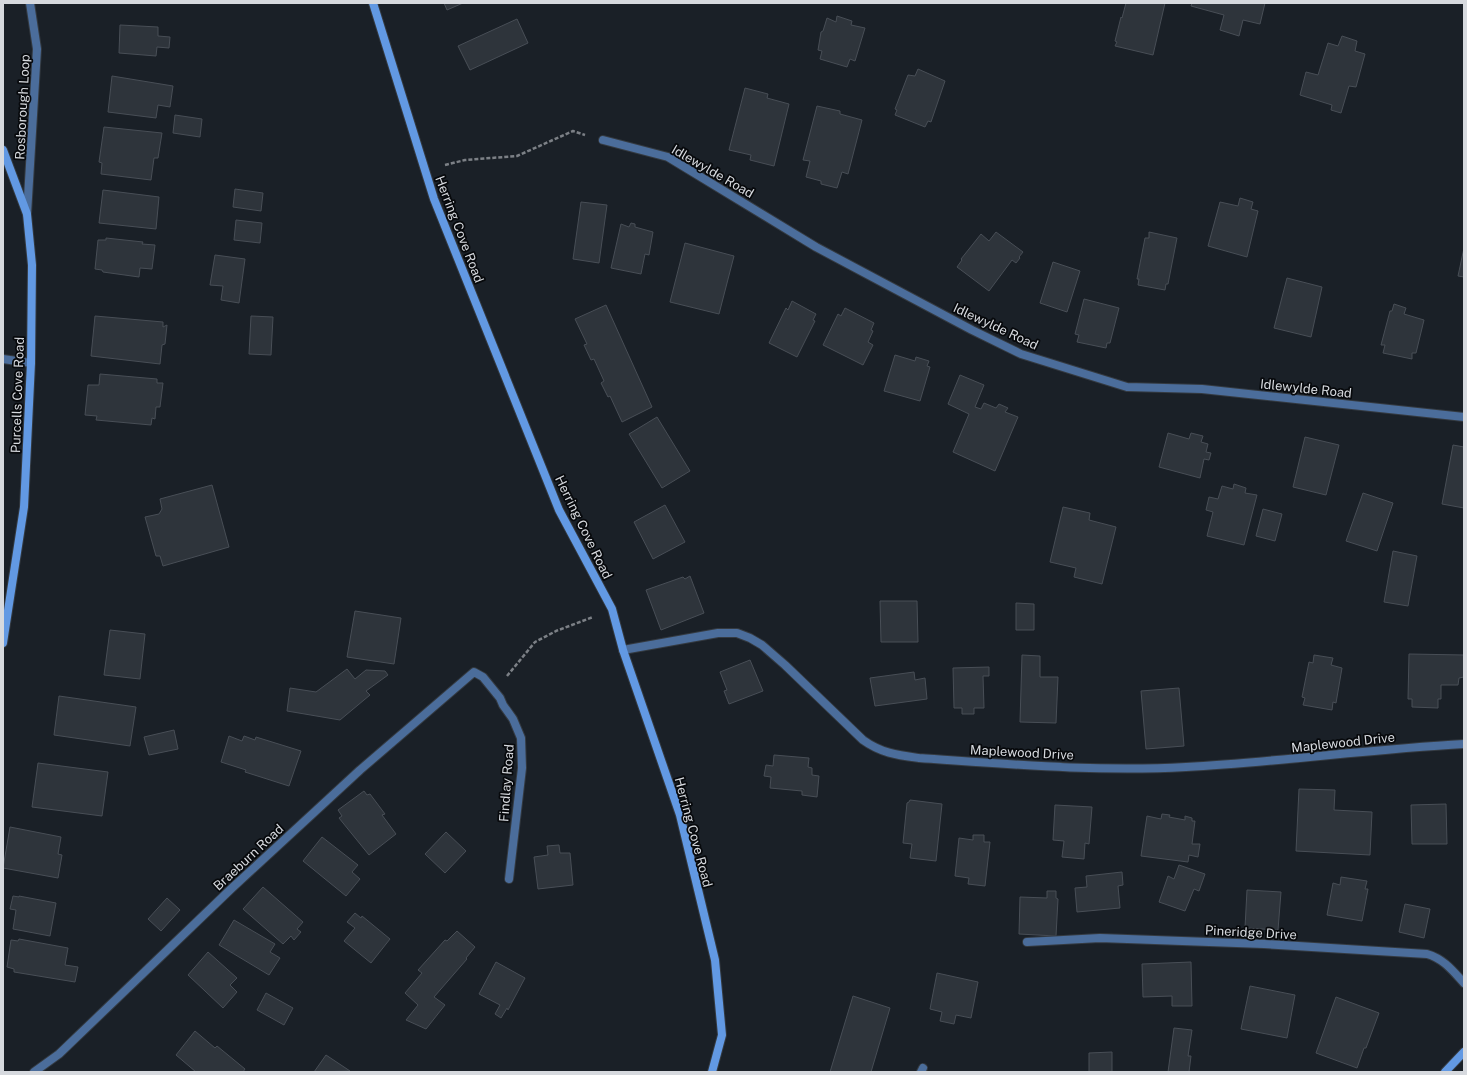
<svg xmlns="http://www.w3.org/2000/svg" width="1467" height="1075" viewBox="0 0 1467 1075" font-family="'Public Sans',sans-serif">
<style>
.building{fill:#2e343b;stroke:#484e56}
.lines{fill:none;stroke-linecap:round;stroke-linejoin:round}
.lane-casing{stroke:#343a41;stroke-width:10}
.street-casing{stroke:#343a41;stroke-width:10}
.secondary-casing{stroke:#343a41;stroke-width:10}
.path{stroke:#7c8086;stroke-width:2.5;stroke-dasharray:4 2;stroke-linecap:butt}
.lane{stroke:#4b6d9b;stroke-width:8}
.street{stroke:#4b6d9b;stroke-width:8}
.secondary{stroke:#6299e3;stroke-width:8}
.labels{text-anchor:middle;stroke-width:3.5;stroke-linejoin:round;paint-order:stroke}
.street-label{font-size:13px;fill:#d6d9de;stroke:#07090c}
</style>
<rect width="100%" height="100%" fill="#1a2027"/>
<g class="building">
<path d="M 444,3 L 463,3 L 447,10 Z"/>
<path d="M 1126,3 L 1165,3 L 1153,55 L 1115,46 L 1117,42 L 1115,41 L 1121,17 L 1122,18 Z"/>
<path d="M 1192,3 L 1265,3 L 1260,24 L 1243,20 L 1239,36 L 1220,30 L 1224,15 L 1191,6 Z"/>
<path d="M 837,16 L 852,21 L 851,25 L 865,28 L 855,61 L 850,59 L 847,67 L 820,59 L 822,51 L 818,50 L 821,32 L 823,31 L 827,18 L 836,22 Z"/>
<path d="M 517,19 L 528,43 L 470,70 L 458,46 Z"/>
<path d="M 120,25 L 158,27 L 158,36 L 170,37 L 169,48 L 157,47 L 156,56 L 119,53 Z"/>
<path d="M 1342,36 L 1357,41 L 1355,51 L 1365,54 L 1356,87 L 1349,86 L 1341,113 L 1331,110 L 1332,105 L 1300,95 L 1306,72 L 1318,75 L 1328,43 L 1338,46 Z"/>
<path d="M 918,69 L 945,81 L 931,122 L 928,121 L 925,127 L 895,115 L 897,110 L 895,109 L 908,75 L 915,76 Z"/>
<path d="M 112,76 L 173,86 L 170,107 L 158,105 L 156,118 L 108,112 Z"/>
<path d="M 745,88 L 768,94 L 767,98 L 789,104 L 774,166 L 750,160 L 751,155 L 729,150 Z"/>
<path d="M 817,106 L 840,111 L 840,114 L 862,120 L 848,174 L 842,172 L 837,188 L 821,184 L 821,181 L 806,177 L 810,161 L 803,160 Z"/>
<path d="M 175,115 L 202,119 L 200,137 L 173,133 Z"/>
<path d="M 104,127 L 162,133 L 158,158 L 154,158 L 151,180 L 101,174 L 102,163 L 99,162 Z"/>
<path d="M 235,189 L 263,193 L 261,211 L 233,207 Z"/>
<path d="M 103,190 L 159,197 L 156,229 L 99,223 Z"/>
<path d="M 1240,198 L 1253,202 L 1251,209 L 1258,211 L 1247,257 L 1208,246 L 1220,202 L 1238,206 Z"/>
<path d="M 581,202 L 607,205 L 599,263 L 573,259 Z"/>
<path d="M 236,220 L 262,223 L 260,243 L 234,240 Z"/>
<path d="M 631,223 L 635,224 L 635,227 L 653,232 L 649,255 L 645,254 L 641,274 L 611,268 L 621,224 L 629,227 Z"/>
<path d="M 996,232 L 1023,252 L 1019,257 L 1020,258 L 1016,263 L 1012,260 L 989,291 L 957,267 L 962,260 L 961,259 L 981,234 L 989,241 Z"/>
<path d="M 1149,232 L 1177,238 L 1168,284 L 1166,284 L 1165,290 L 1138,285 L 1139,279 L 1137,279 L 1145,238 L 1149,238 Z"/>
<path d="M 106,238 L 143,242 L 142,244 L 155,245 L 152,269 L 140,268 L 139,277 L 103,272 L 102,270 L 95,269 L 98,240 L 106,240 Z"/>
<path d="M 685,243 L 734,256 L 719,314 L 670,302 Z"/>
<path d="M 1464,248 L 1464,277 L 1458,276 Z"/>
<path d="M 215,255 L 245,259 L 239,303 L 221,300 L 223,286 L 210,285 Z"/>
<path d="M 1053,262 L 1080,271 L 1067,312 L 1040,303 Z"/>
<path d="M 1287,278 L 1322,287 L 1311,337 L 1274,328 Z"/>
<path d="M 1084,299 L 1119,308 L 1110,343 L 1107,343 L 1106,348 L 1077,342 L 1079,335 L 1075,334 Z"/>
<path d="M 792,301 L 816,314 L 813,320 L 815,321 L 797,357 L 769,343 L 786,308 L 788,310 Z"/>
<path d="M 1394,304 L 1406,308 L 1404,314 L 1424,320 L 1416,353 L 1412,353 L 1412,359 L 1383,353 L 1385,345 L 1381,345 L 1390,311 L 1392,311 Z"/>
<path d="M 606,305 L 652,407 L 622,422 L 610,396 L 608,397 L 601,383 L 604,381 L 594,359 L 591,360 L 584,345 L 587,344 L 575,319 Z"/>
<path d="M 845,308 L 874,323 L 871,330 L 873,331 L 868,342 L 873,345 L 863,365 L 823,345 L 838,314 L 841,316 Z"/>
<path d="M 95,316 L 163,322 L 163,327 L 167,325 L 165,344 L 162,345 L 160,364 L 91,356 Z"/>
<path d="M 251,316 L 273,317 L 271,355 L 249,354 Z"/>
<path d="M 895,355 L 915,361 L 916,357 L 929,361 L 927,366 L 930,367 L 920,401 L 884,391 Z"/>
<path d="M 100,374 L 157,379 L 157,383 L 163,383 L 160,407 L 156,407 L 155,419 L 152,418 L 151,425 L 96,420 L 97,416 L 85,415 L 88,385 L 99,385 Z"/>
<path d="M 960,375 L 984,385 L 975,407 L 981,409 L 984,403 L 996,408 L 999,404 L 1008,408 L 1005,412 L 1018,417 L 995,471 L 953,452 L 969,414 L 948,404 Z"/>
<path d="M 657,417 L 690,471 L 662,488 L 629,434 Z"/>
<path d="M 1168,433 L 1189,439 L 1191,433 L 1203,436 L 1201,442 L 1208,444 L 1206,452 L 1211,453 L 1209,460 L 1204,459 L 1200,478 L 1159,467 Z"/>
<path d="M 1305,437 L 1339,445 L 1326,495 L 1293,487 Z"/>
<path d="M 1453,445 L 1464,447 L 1464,508 L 1442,504 Z"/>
<path d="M 1234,484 L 1246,488 L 1245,493 L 1257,495 L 1244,545 L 1207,536 L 1213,512 L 1206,510 L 1209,497 L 1218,499 L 1222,486 L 1233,489 Z"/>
<path d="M 212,485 L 229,547 L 163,566 L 160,556 L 156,556 L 145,517 L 159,514 L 162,509 L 160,499 Z"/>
<path d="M 1363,493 L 1393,503 L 1377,551 L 1346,541 Z"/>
<path d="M 665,505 L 685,542 L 653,559 L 634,522 Z"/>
<path d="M 1063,507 L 1090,513 L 1089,520 L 1116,527 L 1102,584 L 1074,577 L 1076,568 L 1050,562 Z"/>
<path d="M 1263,509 L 1282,514 L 1275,541 L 1256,536 Z"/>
<path d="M 1393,551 L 1417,556 L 1408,606 L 1384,602 Z"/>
<path d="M 690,576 L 704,613 L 661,630 L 646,590 L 683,577 L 685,579 Z"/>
<path d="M 880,601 L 917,601 L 918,642 L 881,642 Z"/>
<path d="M 1016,603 L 1034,604 L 1034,630 L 1016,630 Z"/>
<path d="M 355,611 L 401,618 L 394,664 L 347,657 Z"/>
<path d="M 110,630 L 145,634 L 140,679 L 104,675 Z"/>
<path d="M 1409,654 L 1464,655 L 1464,677 L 1459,678 L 1458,685 L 1441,685 L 1441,699 L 1438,699 L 1438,708 L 1412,707 L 1412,699 L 1408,699 Z"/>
<path d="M 1022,655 L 1040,656 L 1040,677 L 1058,677 L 1056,723 L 1020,722 Z"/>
<path d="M 1314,655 L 1333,658 L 1331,665 L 1342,668 L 1336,703 L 1333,702 L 1332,710 L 1303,705 L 1305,698 L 1302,697 L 1309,662 L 1313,663 Z"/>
<path d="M 750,660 L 763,691 L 729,704 L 724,691 L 727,690 L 720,672 Z"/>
<path d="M 989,667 L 989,676 L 983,676 L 984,708 L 974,708 L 974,714 L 962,714 L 962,708 L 954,708 L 953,668 Z"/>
<path d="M 347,669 L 355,679 L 366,670 L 385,671 L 388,675 L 366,691 L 370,695 L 340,720 L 287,711 L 290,688 L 316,692 Z"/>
<path d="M 914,672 L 915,680 L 925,678 L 927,699 L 875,706 L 870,678 Z"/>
<path d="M 1179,688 L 1184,746 L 1146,749 L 1141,691 Z"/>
<path d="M 59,696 L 136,707 L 130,746 L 54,735 Z"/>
<path d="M 174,730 L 178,749 L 149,755 L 144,737 Z"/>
<path d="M 229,736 L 242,741 L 244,736 L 255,740 L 256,737 L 301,751 L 289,786 L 245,772 L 246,770 L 221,762 Z"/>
<path d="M 774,755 L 809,758 L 808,767 L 812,768 L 812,775 L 819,776 L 817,797 L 802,795 L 802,791 L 770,788 L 771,777 L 764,776 L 766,765 L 773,766 Z"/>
<path d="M 38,763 L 108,772 L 102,816 L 32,807 Z"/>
<path d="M 1299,789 L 1335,790 L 1334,810 L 1372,812 L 1370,855 L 1296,851 Z"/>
<path d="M 364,791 L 367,795 L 370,794 L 385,814 L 382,815 L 396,834 L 369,855 L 339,818 L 342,816 L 338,810 Z"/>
<path d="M 910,800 L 942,804 L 936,861 L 910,858 L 912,844 L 903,843 L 907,803 L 909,802 Z"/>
<path d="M 1446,804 L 1447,844 L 1412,844 L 1411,805 Z"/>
<path d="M 1055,805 L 1092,807 L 1089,844 L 1085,843 L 1084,859 L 1062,857 L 1064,841 L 1053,840 Z"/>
<path d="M 1162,814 L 1170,815 L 1169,817 L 1185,820 L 1185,816 L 1192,818 L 1192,821 L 1195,821 L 1192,844 L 1200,844 L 1198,857 L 1189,855 L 1188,862 L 1141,856 L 1147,816 L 1161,819 Z"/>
<path d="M 10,827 L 61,837 L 58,854 L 62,855 L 58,878 L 3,868 Z"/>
<path d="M 446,832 L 466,851 L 445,873 L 425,854 Z"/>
<path d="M 973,835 L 984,835 L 984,842 L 990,842 L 985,886 L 968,884 L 969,878 L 955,876 L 959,838 L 973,840 Z"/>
<path d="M 322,837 L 358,865 L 352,872 L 360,879 L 346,896 L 303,861 Z"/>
<path d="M 559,845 L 560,853 L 570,853 L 573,885 L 538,889 L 534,857 L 548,855 L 547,846 Z"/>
<path d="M 1179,865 L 1205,874 L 1199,891 L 1194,889 L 1185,911 L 1159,902 L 1168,876 L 1174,879 Z"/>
<path d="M 1122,872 L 1123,885 L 1118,886 L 1120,908 L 1077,912 L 1075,888 L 1087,887 L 1086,876 Z"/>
<path d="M 1341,877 L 1367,881 L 1365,889 L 1368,889 L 1362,921 L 1327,915 L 1333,883 L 1340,885 Z"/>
<path d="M 263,887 L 303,922 L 297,929 L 301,932 L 294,940 L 291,936 L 283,944 L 243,909 Z"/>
<path d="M 1247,890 L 1281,892 L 1278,930 L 1245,928 Z"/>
<path d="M 1047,891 L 1056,891 L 1056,898 L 1058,899 L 1056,936 L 1019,934 L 1020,897 L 1047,898 Z"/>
<path d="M 13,896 L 19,897 L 19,896 L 56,903 L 50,936 L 13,929 L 16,910 L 10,909 Z"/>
<path d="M 167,898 L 180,910 L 161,931 L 148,919 Z"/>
<path d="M 1405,904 L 1430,909 L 1424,938 L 1399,932 Z"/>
<path d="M 355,913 L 361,918 L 362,916 L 390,939 L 371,963 L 344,941 L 355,928 L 347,922 Z"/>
<path d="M 234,920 L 275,944 L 270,952 L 280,958 L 269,975 L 219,945 Z"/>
<path d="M 457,931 L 475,947 L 466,958 L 467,959 L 434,997 L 445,1005 L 426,1029 L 406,1020 L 418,1005 L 405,993 L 422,973 L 418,970 L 445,940 L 447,941 Z"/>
<path d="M 19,939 L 68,948 L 65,965 L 78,967 L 75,982 L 14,972 L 14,969 L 7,967 L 11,940 L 18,941 Z"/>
<path d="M 208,952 L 237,978 L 230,985 L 237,992 L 223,1008 L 188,975 Z"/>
<path d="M 496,962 L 525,978 L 508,1010 L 507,1008 L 501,1018 L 495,1014 L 500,1005 L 479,994 Z"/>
<path d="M 1191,962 L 1192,1006 L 1172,1006 L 1172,996 L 1143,997 L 1142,964 Z"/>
<path d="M 937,973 L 978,982 L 971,1018 L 956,1015 L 954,1024 L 940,1021 L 942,1012 L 930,1009 Z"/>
<path d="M 1250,986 L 1295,995 L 1287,1038 L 1241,1029 Z"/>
<path d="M 266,993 L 293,1008 L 284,1025 L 257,1010 Z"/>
<path d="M 853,996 L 890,1008 L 871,1072 L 830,1072 Z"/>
<path d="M 1336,997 L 1379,1013 L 1366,1048 L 1364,1048 L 1357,1068 L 1316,1053 Z"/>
<path d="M 1174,1028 L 1192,1030 L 1188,1056 L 1191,1056 L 1189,1072 L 1168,1072 Z"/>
<path d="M 195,1031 L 215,1048 L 217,1046 L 245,1069 L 243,1072 L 196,1072 L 176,1055 Z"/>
<path d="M 1112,1052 L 1112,1072 L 1089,1072 L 1089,1053 Z"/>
<path d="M 326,1055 L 350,1071 L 314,1072 Z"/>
</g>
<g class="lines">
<g class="lane-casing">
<path id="lane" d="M 3,359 L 31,363"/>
</g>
<g class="street-casing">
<g id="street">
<path d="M 603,140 L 668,157 L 816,247 L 972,330 L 1021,354 L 1127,387 L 1202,389 L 1464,417"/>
<path d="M 27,214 L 37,49 L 30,3"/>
<path d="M 623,650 L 718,633 L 737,633 L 750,638 L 762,645 L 785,665 L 863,740 C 881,753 897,755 919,758 C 1008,764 1097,772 1186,767 C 1279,762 1371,749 1464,744"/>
<path d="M 1027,942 L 1100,938 L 1264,944 L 1427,954 C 1444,959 1453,971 1464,983"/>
<path d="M 34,1072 L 59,1054 L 232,888 L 360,770 L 474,672 L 483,677 L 500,698 L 503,705 L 513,719 L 521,738 L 522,768 L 509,879"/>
<path d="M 921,1072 L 923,1068"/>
</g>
</g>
<g class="secondary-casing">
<g id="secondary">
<path d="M 373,3 L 434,199 L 559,510 L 612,609 L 623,650 L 680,815 L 715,960 L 722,1035 L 712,1072"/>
<path d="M 3,150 L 27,214 L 32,265 L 31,363 L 24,507 L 3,643"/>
<path d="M 1445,1072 L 1464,1052"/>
</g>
</g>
<g class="path">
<path d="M 445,165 L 465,160 L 517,156 L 573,131 L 585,135"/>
<path d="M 507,676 L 535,642 L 556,631 L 593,617"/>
</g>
<use href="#lane" class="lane"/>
<use href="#street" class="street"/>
<use href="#secondary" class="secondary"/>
</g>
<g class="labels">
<g class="street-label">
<text transform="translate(22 107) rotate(-87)" y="5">Rosborough Loop</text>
<text transform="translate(713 171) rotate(30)" y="5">Idlewylde Road</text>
<text transform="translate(460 229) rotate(69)" y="5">Herring Cove Road</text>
<text transform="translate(996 326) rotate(25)" y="5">Idlewylde Road</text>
<text transform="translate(1306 388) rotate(6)" y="5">Idlewylde Road</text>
<text transform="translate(17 395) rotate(-88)" y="5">Purcells Cove Road</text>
<text transform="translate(584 527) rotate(64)" y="5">Herring Cove Road</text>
<text transform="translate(1343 742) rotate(-6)" y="5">Maplewood Drive</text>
<text transform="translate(1022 752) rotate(3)" y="5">Maplewood Drive</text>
<text transform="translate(506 783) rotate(-86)" y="5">Findlay Road</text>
<text transform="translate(694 832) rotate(75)" y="5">Herring Cove Road</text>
<text transform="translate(248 857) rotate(-43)" y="5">Braeburn Road</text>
<text transform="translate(1251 932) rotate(3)" y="5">Pineridge Drive</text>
</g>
</g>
<rect width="1467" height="1075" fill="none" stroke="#d6d9de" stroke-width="8"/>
</svg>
